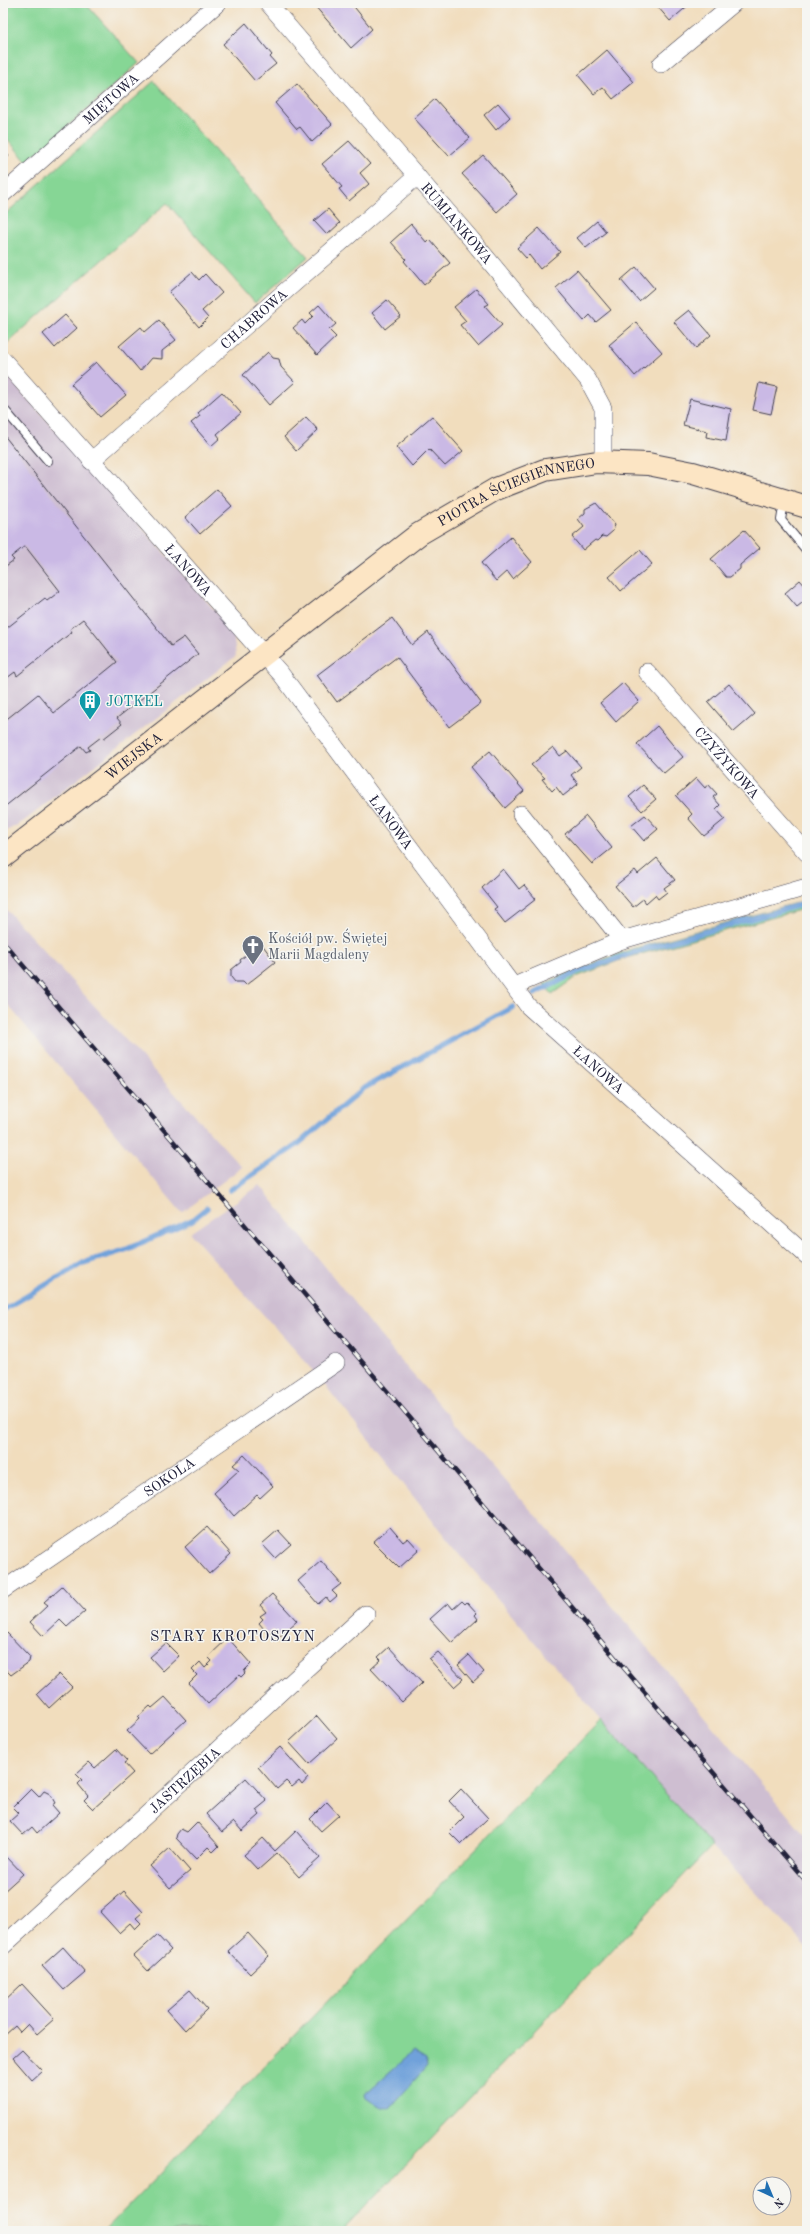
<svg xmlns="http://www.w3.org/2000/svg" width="810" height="2234" viewBox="0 0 810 2234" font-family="'Old Standard TT',serif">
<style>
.industrial{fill:#cebed1}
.green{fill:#86d695;stroke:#547c68}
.water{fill:#70a1da;stroke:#49628a}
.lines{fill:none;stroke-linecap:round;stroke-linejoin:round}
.stream{stroke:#70a1da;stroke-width:5.5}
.building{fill:#cab9e5}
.lane-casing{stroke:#413e4e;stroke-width:10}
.street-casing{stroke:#413e4e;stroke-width:18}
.secondary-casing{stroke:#413e4e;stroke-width:24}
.lane{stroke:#fff;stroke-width:8}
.street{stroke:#fff;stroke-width:17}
.secondary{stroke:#fce5c4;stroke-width:22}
.rail-casing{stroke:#22223b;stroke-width:4.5}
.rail{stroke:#f6f6f2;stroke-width:3;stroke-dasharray:9;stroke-linecap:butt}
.labels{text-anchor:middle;stroke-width:3;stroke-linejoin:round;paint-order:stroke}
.street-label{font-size:14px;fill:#22223b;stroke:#f6f6f2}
.culture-label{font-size:14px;fill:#0d838f;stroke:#f6f6f2;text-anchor:start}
.worship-label{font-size:14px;fill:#5b616d;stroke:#f6f6f2;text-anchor:start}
.neighbourhood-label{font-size:15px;letter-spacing:1px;fill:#22223b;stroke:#f6f6f2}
</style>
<rect width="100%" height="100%" fill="#f6f6f2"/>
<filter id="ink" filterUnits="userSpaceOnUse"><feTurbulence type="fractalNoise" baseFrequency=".025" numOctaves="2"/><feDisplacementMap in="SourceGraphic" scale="8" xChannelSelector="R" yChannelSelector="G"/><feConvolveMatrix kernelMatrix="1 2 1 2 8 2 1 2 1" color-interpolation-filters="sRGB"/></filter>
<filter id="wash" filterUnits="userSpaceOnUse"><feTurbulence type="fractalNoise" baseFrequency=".012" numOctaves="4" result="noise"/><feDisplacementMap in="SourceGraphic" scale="16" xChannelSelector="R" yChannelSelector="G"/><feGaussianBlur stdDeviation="0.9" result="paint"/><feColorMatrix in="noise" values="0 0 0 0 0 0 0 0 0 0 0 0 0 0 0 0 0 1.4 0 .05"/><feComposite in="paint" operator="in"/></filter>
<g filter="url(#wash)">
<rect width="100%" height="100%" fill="#f1ddbd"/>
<g class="industrial">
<path d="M 3,371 L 233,631 L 236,656 L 24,821 L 3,833 Z"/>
<path d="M 3,906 L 242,1167 L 182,1213 L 3,999 Z"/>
<path d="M 260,1185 L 394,1353 L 556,1539 L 807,1838 L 807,1947 L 712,1846 L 601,1720 L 451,1544 L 313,1370 L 190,1233 Z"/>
</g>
<g class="green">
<path d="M 3,3 L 85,3 L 139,63 L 27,162 L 3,134 Z"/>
<path d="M 154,81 L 308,257 L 255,303 L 167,203 L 6,344 L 3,340 L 3,216 Z"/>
<path d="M 807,900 L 807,908 L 623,959 L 576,977 L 552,994 L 544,984 L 571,971 L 629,950 Z"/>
<path d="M 601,1720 L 712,1846 L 342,2231 L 104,2231 Z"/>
</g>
<path class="water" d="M 413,2051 L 426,2059 L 427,2066 L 390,2108 L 381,2108 L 366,2098 L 365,2094 Z"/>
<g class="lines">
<g class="stream">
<path d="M 534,994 L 577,972 L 645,949 L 807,903"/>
<path d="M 230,1190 L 297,1145 L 364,1088 L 513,1007"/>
<path d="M 3,1310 L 83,1263 L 125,1250 L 192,1220 L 207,1208"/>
</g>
</g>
<g id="blocks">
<g class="building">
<path d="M 316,3 L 351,3 L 372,29 L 351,48 L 314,5 Z"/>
<path d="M 661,3 L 691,3 L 670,21 L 657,6 Z"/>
<path d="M 246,23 L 272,55 L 270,57 L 276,64 L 255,81 L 223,44 Z"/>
<path d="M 607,50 L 634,82 L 613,99 L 603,87 L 594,94 L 578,75 Z"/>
<path d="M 297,84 L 332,124 L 312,142 L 300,127 L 297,129 L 275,103 Z"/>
<path d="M 435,99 L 470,138 L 449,156 L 414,118 Z"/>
<path d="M 498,103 L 510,117 L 496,130 L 484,115 Z"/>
<path d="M 349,141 L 370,164 L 360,173 L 369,184 L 349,201 L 339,189 L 342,187 L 322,164 Z"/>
<path d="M 3,150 L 9,156 L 3,161 Z"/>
<path d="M 483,155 L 517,194 L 497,212 L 462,174 Z"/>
<path d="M 328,209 L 340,223 L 327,235 L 314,221 Z"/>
<path d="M 597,221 L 606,232 L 586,248 L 577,238 Z"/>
<path d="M 411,224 L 427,243 L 430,240 L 450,263 L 424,285 L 404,261 L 406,259 L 391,242 Z"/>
<path d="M 539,228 L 560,252 L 540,269 L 529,255 L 526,258 L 517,248 Z"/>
<path d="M 636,267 L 654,288 L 639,301 L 621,280 Z"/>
<path d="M 577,270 L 611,310 L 596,322 L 590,315 L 584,321 L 556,288 Z"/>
<path d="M 192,272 L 199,280 L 205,274 L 222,293 L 202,311 L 208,318 L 199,327 L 169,292 Z"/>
<path d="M 476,289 L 489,304 L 485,306 L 502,325 L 478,346 L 460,325 L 466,321 L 454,307 Z"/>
<path d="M 387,300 L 401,316 L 385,329 L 372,313 Z"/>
<path d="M 319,305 L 336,324 L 329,330 L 336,337 L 317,355 L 293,328 L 302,320 L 305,324 L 313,316 L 310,313 Z"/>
<path d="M 689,310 L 711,335 L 696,348 L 674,322 Z"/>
<path d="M 65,315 L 77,328 L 55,348 L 43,334 Z"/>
<path d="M 159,320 L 176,340 L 162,351 L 162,359 L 151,358 L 140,371 L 119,346 L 141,327 L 145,332 Z"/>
<path d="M 636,322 L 662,352 L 635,376 L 609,345 Z"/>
<path d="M 268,352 L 273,358 L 279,359 L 281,367 L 295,382 L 269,405 L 243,375 Z"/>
<path d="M 96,362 L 126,395 L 100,417 L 71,384 Z"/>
<path d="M 759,383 L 777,387 L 771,414 L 753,410 Z"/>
<path d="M 222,392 L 241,413 L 217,434 L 220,438 L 211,446 L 191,423 L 200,416 L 198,413 Z"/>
<path d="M 690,399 L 731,409 L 726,441 L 706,437 L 707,431 L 683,425 Z"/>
<path d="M 432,416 L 463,451 L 445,466 L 429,449 L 412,466 L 396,447 Z"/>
<path d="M 306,417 L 318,430 L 296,451 L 284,437 Z"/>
<path d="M 3,434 L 171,646 L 184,637 L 198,654 L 117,718 L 122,724 L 103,739 L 101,737 L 88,747 L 90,750 L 86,752 L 81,746 L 3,808 L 3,722 L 38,694 L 54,713 L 117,662 L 83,619 L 70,629 L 72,632 L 17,676 L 15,672 L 3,681 L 3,631 L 45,598 L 47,601 L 60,591 L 25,546 L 11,557 L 14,560 L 3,568 Z"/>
<path d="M 217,489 L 232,506 L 200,534 L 185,517 Z"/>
<path d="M 596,503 L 615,525 L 613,531 L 606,537 L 602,536 L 597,541 L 595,540 L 583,550 L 572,537 L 584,527 L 578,519 L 585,513 L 585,509 Z"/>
<path d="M 744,530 L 760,548 L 740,565 L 740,569 L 730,577 L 726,577 L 711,559 Z"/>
<path d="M 511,537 L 532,562 L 513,579 L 507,571 L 496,581 L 481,563 Z"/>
<path d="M 640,550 L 652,564 L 621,591 L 609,577 Z"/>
<path d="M 800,580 L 807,588 L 807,599 L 797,607 L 785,593 Z"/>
<path d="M 392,618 L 412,645 L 428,632 L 481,703 L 449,727 L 397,657 L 337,702 L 317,675 Z"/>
<path d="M 623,683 L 639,701 L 616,722 L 600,703 Z"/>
<path d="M 729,684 L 755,714 L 734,732 L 708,702 Z"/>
<path d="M 657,726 L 683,757 L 664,773 L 637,744 Z"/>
<path d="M 553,747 L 560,756 L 567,751 L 581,767 L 571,775 L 578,784 L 563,796 L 556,787 L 552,791 L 542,779 L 545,778 L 531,765 Z"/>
<path d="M 490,751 L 524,791 L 505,808 L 471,767 Z"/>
<path d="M 696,778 L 705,788 L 708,784 L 717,794 L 713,797 L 720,805 L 716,809 L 725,819 L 704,836 L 688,818 L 692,814 L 676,796 Z"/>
<path d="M 643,785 L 656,799 L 642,811 L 629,797 Z"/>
<path d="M 645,815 L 658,829 L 644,841 L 631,826 Z"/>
<path d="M 586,816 L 612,848 L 592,864 L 565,834 Z"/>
<path d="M 657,858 L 675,880 L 664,888 L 667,892 L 658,899 L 655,895 L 646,903 L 643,899 L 633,907 L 615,886 L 635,870 L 638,874 Z"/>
<path d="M 503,869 L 519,889 L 524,885 L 536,899 L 505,923 L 494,909 L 497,907 L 482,888 Z"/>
<path d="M 261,943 L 275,962 L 246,985 L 243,982 L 235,982 L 231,977 L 231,970 L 241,962 L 240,960 Z"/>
<path d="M 244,1455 L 273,1486 L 260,1498 L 257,1495 L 234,1516 L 214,1493 L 239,1470 L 233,1465 Z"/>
<path d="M 207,1527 L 231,1554 L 209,1574 L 185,1547 Z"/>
<path d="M 390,1527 L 403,1542 L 408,1538 L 419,1550 L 399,1568 L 373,1542 Z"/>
<path d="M 278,1530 L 291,1544 L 275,1558 L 262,1544 Z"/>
<path d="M 321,1561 L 341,1584 L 332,1591 L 337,1596 L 330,1602 L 326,1597 L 318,1604 L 298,1581 Z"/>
<path d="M 62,1586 L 85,1611 L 67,1627 L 60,1620 L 43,1636 L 30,1622 L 48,1605 L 44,1602 Z"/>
<path d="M 272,1594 L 297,1621 L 279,1637 L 273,1630 L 268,1634 L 259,1623 L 263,1619 L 260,1616 L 266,1612 L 260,1605 Z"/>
<path d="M 462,1601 L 465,1604 L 467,1602 L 477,1613 L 475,1615 L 478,1619 L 452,1643 L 430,1619 L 448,1603 L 453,1609 Z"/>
<path d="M 7,1633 L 30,1657 L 29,1662 L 11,1675 L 3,1667 L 3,1637 Z"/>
<path d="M 228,1638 L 251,1664 L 244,1671 L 245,1673 L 241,1677 L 239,1675 L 208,1704 L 189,1683 L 197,1675 L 192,1670 L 200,1662 L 205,1668 L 212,1661 L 208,1657 Z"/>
<path d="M 166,1643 L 179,1656 L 163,1671 L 150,1657 Z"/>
<path d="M 389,1647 L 422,1683 L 402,1702 L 371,1669 L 381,1660 L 378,1657 Z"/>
<path d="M 438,1652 L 463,1679 L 454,1687 L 429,1659 Z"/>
<path d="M 469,1655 L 484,1672 L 473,1682 L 458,1665 Z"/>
<path d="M 59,1674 L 72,1687 L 49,1708 L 37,1694 Z"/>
<path d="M 165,1697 L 186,1720 L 149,1754 L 127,1731 L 140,1719 L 138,1717 L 150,1706 L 152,1708 Z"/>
<path d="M 317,1716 L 337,1739 L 309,1764 L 289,1742 Z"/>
<path d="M 280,1747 L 308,1778 L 302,1785 L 299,1781 L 292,1787 L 286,1781 L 277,1789 L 258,1767 Z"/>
<path d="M 116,1749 L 127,1761 L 124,1763 L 133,1773 L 93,1809 L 84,1800 L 88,1796 L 78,1784 L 82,1780 L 76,1774 L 89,1762 L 95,1768 Z"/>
<path d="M 246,1778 L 267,1801 L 256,1810 L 260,1815 L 242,1831 L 234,1822 L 222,1832 L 206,1814 Z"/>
<path d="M 31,1789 L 39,1797 L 44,1791 L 50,1794 L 55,1803 L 52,1805 L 59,1813 L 37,1833 L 32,1827 L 23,1835 L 10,1821 L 19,1813 L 13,1807 Z"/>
<path d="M 461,1789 L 488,1818 L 461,1844 L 449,1832 L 464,1817 L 449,1801 Z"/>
<path d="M 327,1802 L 339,1815 L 321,1831 L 310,1819 Z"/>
<path d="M 197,1822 L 219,1846 L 213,1852 L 208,1847 L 196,1859 L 176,1838 L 177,1834 L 181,1829 L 187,1832 Z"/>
<path d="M 296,1831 L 320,1858 L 299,1877 L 277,1853 L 258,1870 L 244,1855 L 263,1838 L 275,1851 Z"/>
<path d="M 170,1848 L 190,1871 L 170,1888 L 150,1866 Z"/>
<path d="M 5,1855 L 23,1874 L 3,1892 L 3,1857 Z"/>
<path d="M 124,1891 L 143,1912 L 136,1918 L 141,1923 L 135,1929 L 130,1923 L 119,1933 L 100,1912 Z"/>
<path d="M 248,1933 L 269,1956 L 250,1974 L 228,1951 Z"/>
<path d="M 157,1935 L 171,1950 L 148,1971 L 134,1956 Z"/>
<path d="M 63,1947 L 85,1972 L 64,1990 L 42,1966 Z"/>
<path d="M 22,1984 L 54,2019 L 37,2034 L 28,2024 L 20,2032 L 15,2026 L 4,2036 L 3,2002 Z"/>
<path d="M 190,1990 L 207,2009 L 185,2030 L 167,2010 Z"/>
<path d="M 22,2050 L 42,2071 L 32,2080 L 13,2058 Z"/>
</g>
</g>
</g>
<g filter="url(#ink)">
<use href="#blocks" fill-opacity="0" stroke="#413e4e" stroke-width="1"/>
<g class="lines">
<g class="lane-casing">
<g id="lane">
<path d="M 3,408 L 48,461"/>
<path d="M 784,502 L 781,520 L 807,551"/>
</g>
</g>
<g class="street-casing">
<g id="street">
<path id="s1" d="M 268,3 L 471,239 L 588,380 L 603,408 L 603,463"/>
<path d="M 661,64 L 734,3"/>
<path id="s2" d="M 3,194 L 218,3"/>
<path id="s3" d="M 3,360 L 281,674 L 528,1006 L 807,1256"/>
<path id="s4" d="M 91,461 L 417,176"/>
<path id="s5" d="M 647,672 L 807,853"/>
<path d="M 521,814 L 622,940"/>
<path d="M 514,986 L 622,940 L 807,887"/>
<path id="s6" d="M 3,1590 L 336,1363"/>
<path id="s7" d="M 3,1946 L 366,1614"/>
</g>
</g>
<g class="secondary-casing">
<g id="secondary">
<path id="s8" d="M 3,857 L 419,534 L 496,489 L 545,470 L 597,462 L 648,464 L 693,473 L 807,507"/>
</g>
</g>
<use href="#lane" class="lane"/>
<use href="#street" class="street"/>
<use href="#secondary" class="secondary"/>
<g class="rail-casing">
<path id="rail" d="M 3,942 L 807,1882"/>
</g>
<use href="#rail" class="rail"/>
</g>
</g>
<defs>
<g id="building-pin" transform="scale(1.15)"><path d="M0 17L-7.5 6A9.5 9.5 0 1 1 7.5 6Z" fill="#0f9aa8" stroke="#f6f6f2"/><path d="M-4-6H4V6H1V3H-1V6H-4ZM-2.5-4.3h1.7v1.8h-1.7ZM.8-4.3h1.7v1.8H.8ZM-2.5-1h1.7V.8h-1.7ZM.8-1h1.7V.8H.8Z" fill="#fff"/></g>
<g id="church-pin" transform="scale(1.15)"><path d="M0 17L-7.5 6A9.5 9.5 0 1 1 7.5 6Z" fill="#6b7280" stroke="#f6f6f2"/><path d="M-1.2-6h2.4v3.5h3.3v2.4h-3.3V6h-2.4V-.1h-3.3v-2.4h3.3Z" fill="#fff"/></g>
</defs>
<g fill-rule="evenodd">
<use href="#building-pin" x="90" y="701"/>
<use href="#church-pin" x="253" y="946"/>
</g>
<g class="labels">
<g class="street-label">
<text dy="5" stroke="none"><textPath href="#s2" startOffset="144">MIĘTOWA</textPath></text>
<text dy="5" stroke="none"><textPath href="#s1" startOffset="290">RUMIANKOWA</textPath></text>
<text dy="5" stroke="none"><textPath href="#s4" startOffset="216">CHABROWA</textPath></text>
<text dy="5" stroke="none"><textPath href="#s8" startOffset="634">PIOTRA ŚCIEGIENNEGO</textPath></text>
<text dy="5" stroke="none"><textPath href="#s3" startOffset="280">ŁANOWA</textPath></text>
<text dy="5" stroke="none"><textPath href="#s8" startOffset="165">WIEJSKA</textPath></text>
<text dy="5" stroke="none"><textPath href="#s5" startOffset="121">CZYŻYKOWA</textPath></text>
<text dy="5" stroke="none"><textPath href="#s3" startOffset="604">ŁANOWA</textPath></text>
<text dy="5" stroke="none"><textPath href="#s3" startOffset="928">ŁANOWA</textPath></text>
<text dy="5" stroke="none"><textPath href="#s6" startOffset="201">SOKOLA</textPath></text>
<text dy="5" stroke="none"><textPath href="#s7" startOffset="246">JASTRZĘBIA</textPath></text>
</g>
<g class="culture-label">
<text x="106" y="706">JOTKEL</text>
</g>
<g class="worship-label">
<text x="268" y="943">Kościół pw. Świętej<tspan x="268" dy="16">Marii Magdaleny</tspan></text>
</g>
<g class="neighbourhood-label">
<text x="233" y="1641">STARY KROTOSZYN</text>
</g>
</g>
<rect width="810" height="2234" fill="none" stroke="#f6f6f2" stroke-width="16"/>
<g transform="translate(772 2196) rotate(136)"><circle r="19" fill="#f6f6f2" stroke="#a1a1a9"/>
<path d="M0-3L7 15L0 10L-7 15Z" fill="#1f6fb2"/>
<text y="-6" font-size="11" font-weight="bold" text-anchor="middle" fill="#22223b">N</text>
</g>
</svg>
